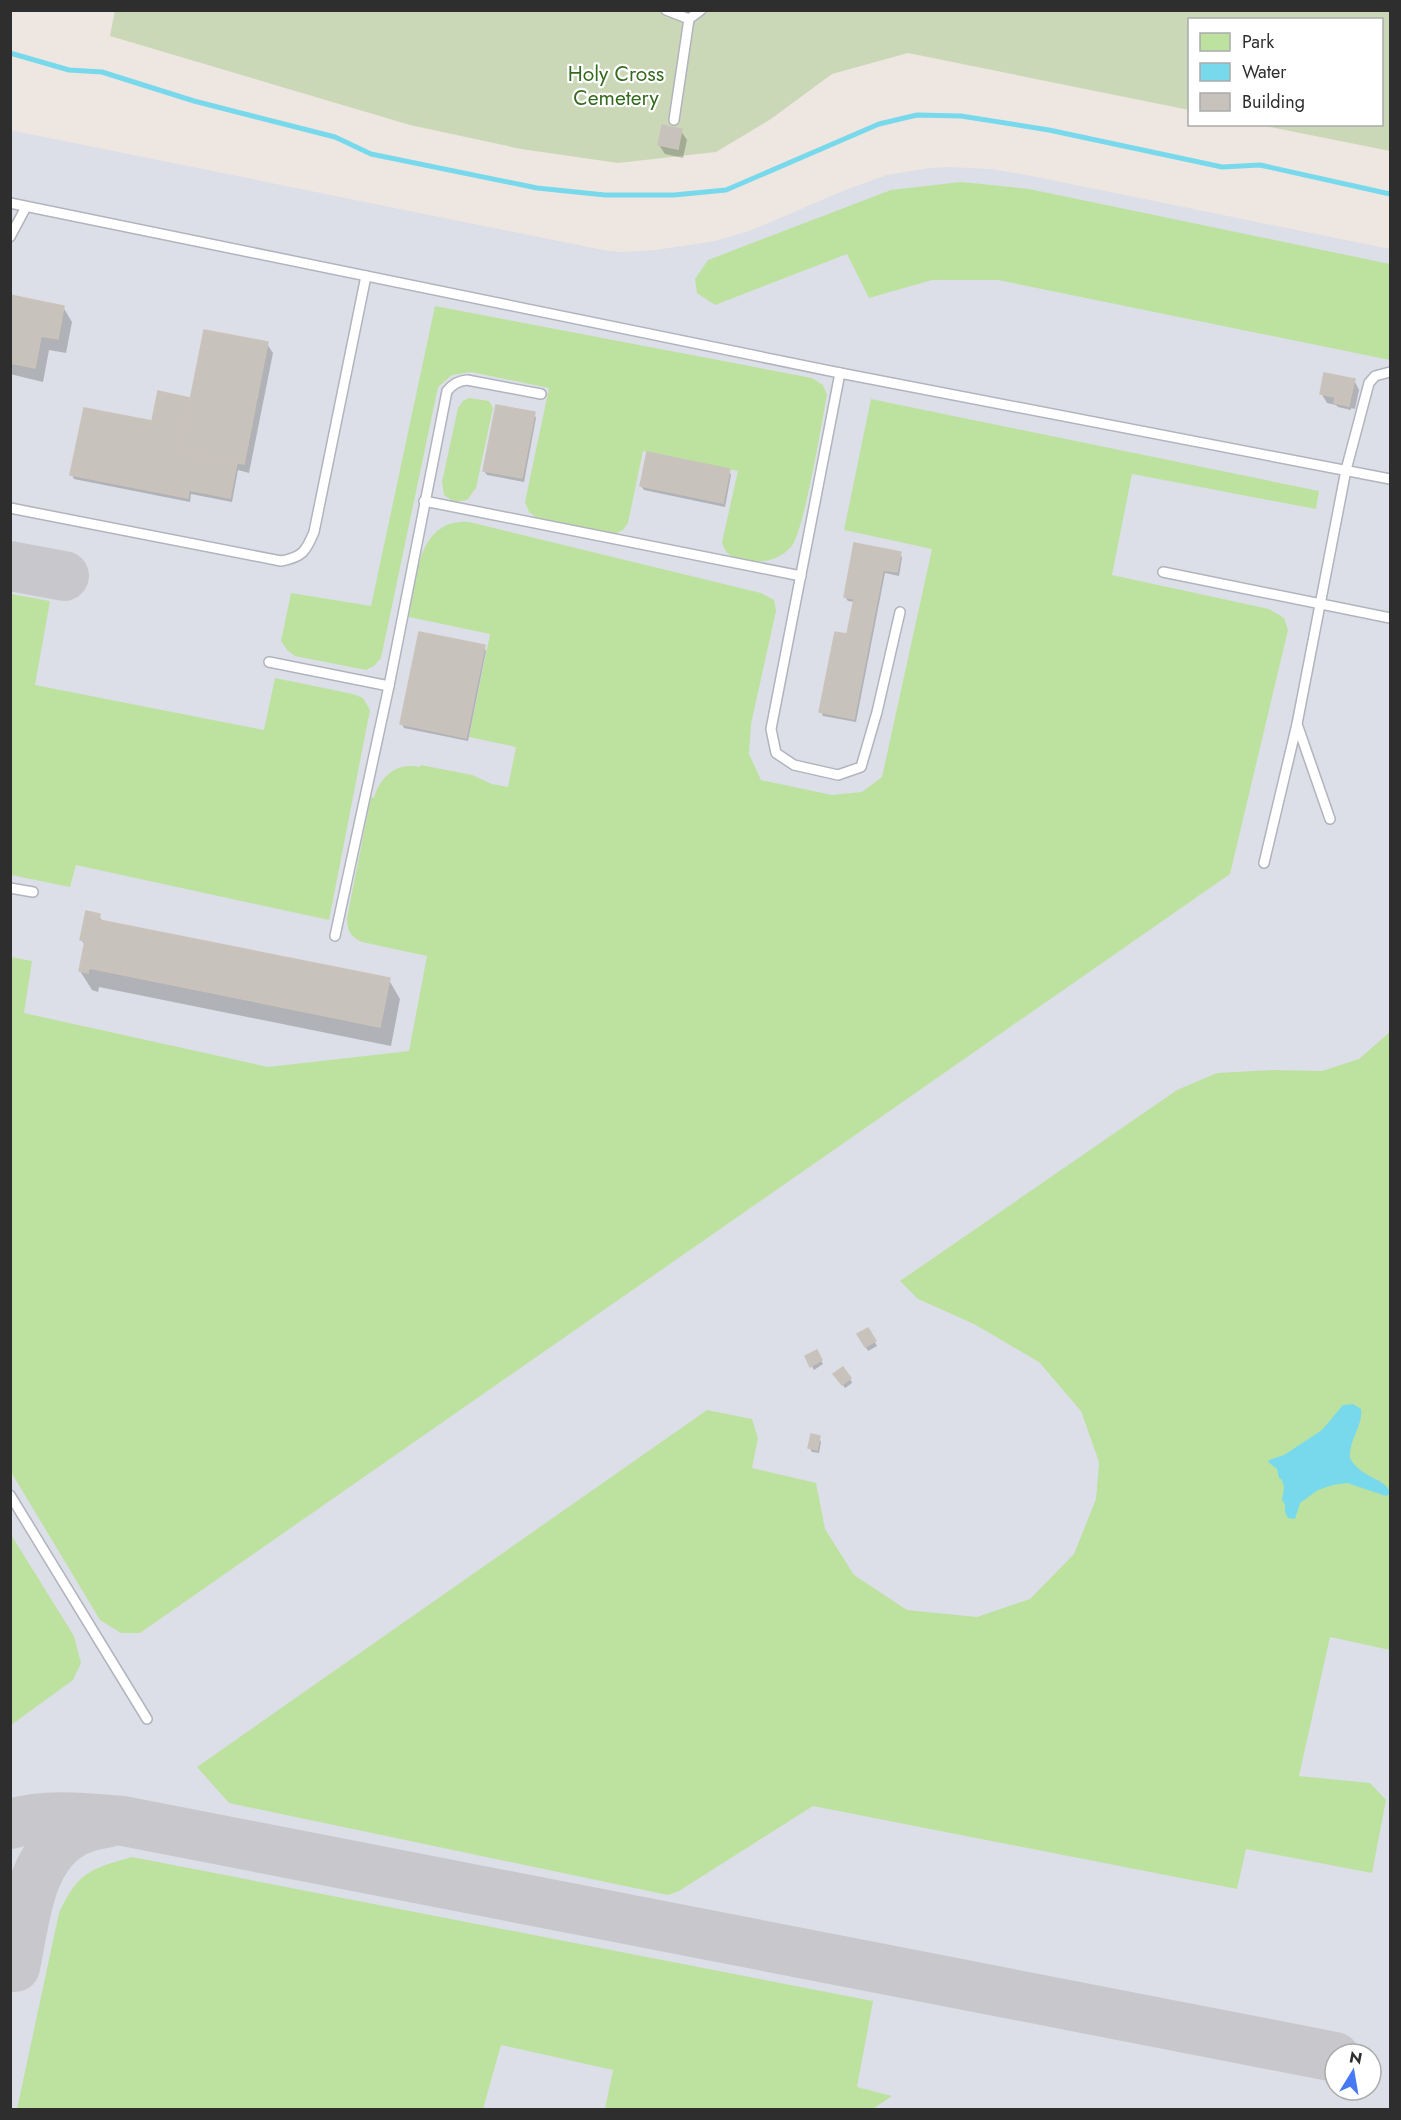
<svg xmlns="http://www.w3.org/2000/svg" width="1401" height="2120" viewBox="0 0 1401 2120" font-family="Jost,sans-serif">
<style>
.airport{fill:#dcdfe7;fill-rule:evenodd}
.green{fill:#bde2a0}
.cemetery{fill:#cbd8b8}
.water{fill:#78d9ec}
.shadow{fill:#0003}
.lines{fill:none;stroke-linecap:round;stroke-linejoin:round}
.stream{stroke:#78d9ec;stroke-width:5}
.taxiway{stroke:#c8c8cc;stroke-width:50}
.building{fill:#c7c2bc;stroke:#cac3ba;stroke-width:1.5}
.lane-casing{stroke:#b1b4bd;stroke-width:12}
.lane{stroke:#fff;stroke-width:9}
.labels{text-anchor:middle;stroke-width:4.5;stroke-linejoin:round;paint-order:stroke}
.park-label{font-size:21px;fill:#356b1e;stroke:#fff}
</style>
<rect width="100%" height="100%" fill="#eee7e1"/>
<path class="airport" d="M 10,130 L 603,250 L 621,252 L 655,250 L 715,241 L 752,230 L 845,190 L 887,175 L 929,168 L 949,167 L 992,169 L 1027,175 L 1390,249 L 1390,2109 L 11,2109 ZM 1335,2054 L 1371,2054 L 1371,2090 L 1335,2090 Z"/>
<g class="green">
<path d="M 961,182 L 1029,189 L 1390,264 L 1390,360 L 998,280 L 932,280 L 869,298 L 847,254 L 715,305 L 697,293 L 695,279 L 708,260 L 891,190 Z"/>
<path d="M 435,306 L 812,378 L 823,385 L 827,395 C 822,421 804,533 791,547 C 778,561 763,563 745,560 C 732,557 726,556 722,542 L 738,471 L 643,451 L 628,523 L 623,530 L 614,534 L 537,518 L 529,512 L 525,502 L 549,388 L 471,372 L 452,375 L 438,387 L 381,658 L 374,666 L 366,670 L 295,656 L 287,650 L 281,641 L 291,593 L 371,606 Z"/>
<path d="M 469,398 L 489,401 L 493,408 L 476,488 L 467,500 L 454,502 L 444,495 L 442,482 L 458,408 L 463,401 Z"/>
<path d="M 871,399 L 1319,491 L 1316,509 L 1132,474 L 1112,575 L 1269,609 L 1284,618 L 1288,630 L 1230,874 L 140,1633 L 121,1633 L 100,1620 L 11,1472 L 11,957 L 32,961 L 24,1013 L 268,1067 L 409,1051 L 427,956 L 362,942 C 350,937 347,930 347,918 L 371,797 L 374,798 C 380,776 397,762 420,767 L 421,765 L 472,775 L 492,784 L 508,787 L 516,747 L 469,737 L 490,634 L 409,617 C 416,580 417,518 469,522 L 761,593 L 774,600 L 776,611 L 751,724 L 749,754 L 761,780 L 832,795 L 862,792 L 882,777 L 932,549 L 844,530 Z"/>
<path d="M 11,594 L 50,601 L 35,685 L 264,730 L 275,678 L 353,694 L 363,698 L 370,710 L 329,920 L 76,865 L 70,887 L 11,875 Z"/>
<path d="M 1390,1032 L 1390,1650 L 1330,1637 L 1299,1776 L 1370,1783 L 1386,1800 L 1372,1873 L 1246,1849 L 1237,1889 L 813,1806 L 679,1891 L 668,1895 L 229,1803 L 197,1767 L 707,1410 L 752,1419 L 758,1438 L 752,1468 L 816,1483 L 825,1529 L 854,1575 L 907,1610 L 977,1617 L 1030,1599 L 1074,1554 L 1096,1499 L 1099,1462 L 1081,1411 L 1039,1362 L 974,1324 L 918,1299 L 900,1281 L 1177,1090 L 1217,1073 L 1272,1070 L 1322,1071 L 1359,1059 Z"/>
<path d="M 10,1533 L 74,1636 L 81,1663 L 73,1680 L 11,1725 Z"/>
<path d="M 132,1857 L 873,2001 L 857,2087 L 892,2096 L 871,2110 L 605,2109 L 613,2070 L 501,2045 L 483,2109 L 17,2109 L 59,1913 C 78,1872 90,1869 132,1857 Z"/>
</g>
<path class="cemetery" d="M 115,10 L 1390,11 L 1390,151 L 1260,125 L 1382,124 L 1382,20 L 1190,20 L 1189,110 L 908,53 L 832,74 L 771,119 L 716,152 L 618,163 L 521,149 L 410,125 L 110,36 Z"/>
<path class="water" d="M 1353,1404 L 1361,1409 C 1363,1427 1349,1438 1350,1458 C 1361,1479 1388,1478 1390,1494 L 1386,1496 L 1347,1483 L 1333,1485 L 1318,1490 L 1300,1503 L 1295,1519 L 1288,1518 L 1285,1512 L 1285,1504 L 1282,1500 L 1284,1487 L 1282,1480 L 1279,1478 L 1277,1469 L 1268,1462 L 1269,1460 L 1284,1455 L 1322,1430 L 1343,1405 Z"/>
<g class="shadow">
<path d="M 681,131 L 687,140 L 683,158 L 665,154 L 659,145 Z"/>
<path d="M 10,297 L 63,307 L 72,322 L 66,353 L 49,350 L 43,382 L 10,374 Z"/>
<path d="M 267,344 L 273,353 L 249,473 L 238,470 L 232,502 L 191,494 L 190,502 L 74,479 L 72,475 L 153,423 L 159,393 L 191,400 Z"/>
<path d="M 1354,380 L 1359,390 L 1355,409 L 1351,408 L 1351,410 L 1338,407 L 1336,405 L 1327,403 L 1321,393 Z"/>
<path d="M 534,414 L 536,418 L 524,482 L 487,475 L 484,471 Z"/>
<path d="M 729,470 L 731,475 L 725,507 L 644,490 L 641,486 Z"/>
<path d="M 900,553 L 902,558 L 899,576 L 885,573 L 856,722 L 823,716 L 821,711 L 848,636 L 855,602 L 848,601 L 845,597 Z"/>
<path d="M 484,647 L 486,651 L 468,741 L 404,728 L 402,724 Z"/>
<path d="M 99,916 L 103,922 L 389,980 L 400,999 L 391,1046 L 99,987 L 98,992 L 92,990 L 80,971 L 85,946 L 82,940 Z"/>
<path d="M 868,1330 L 877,1346 L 868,1351 L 859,1335 Z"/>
<path d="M 816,1352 L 823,1364 L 814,1370 L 807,1357 Z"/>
<path d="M 838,1378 L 850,1378 L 852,1383 L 845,1388 Z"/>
<path d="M 819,1438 L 821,1442 L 819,1453 L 812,1452 L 809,1447 Z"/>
</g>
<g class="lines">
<path class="stream" d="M 10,53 L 69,70 L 102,72 L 194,101 L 335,137 L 371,154 L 537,188 L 605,195 L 674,195 L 726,190 L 879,124 L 917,115 L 961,116 L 1049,130 L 1222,167 L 1260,165 L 1390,194"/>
<g class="taxiway">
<path d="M 10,566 L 64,576"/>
<path d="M 10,1824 C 47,1813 87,1818 123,1821 L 1335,2057"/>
<path d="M 15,1967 C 28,1907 30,1832 106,1823"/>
</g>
</g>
<g class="building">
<path d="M 662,125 L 682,129 L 678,149 L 658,145 Z"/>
<path d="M 10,295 L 64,306 L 58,339 L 41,336 L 35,368 L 10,363 Z"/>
<path d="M 204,330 L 268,342 L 244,464 L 180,451 Z"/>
<path d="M 1324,373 L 1355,379 L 1350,400 L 1320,394 Z"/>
<path d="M 158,391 L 190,398 L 180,451 L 237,463 L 230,498 L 189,490 L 188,498 L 70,475 L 84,408 L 152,421 Z"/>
<path d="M 1335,397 L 1350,400 L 1349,406 L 1334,403 Z"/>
<path d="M 496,405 L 535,412 L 522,478 L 483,471 Z"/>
<path d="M 647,452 L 730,469 L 723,503 L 640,486 Z"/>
<path d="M 854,543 L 901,552 L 897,572 L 883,570 L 854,719 L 819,712 L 835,632 L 847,634 L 854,599 L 844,597 Z"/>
<path d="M 419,632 L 485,645 L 466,738 L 400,724 Z"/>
<path d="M 86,911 L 100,914 L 99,920 L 390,978 L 380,1027 L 89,968 L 88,973 L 79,971 L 85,941 L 80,940 Z"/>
<path d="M 868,1328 L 876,1341 L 865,1347 L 857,1334 Z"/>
<path d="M 817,1350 L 822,1360 L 810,1367 L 805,1356 Z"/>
<path d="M 843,1367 L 851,1378 L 842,1385 L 833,1374 Z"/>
<path d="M 811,1434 L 820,1436 L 817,1450 L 808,1448 Z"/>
</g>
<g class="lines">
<g class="lane-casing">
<g id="lane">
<path d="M 666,10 L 689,19 L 701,10"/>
<path d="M 674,120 L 689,19"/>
<path d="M 10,203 L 840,373 L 1390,479"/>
<path d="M 10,237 L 26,207"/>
<path d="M 840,373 L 771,729 L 776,753 L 794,765 L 838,775 L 861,767 L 877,712 L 900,612"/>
<path d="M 424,501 L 801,576"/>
<path d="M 10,508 L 281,561 C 303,557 306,551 314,532 L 366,276"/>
<path d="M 1163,572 L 1390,618"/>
<path d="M 269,662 L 389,686"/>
<path d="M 1330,819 L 1297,724 L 1346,470 L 1369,383 L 1375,376 L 1390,372"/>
<path d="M 1264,863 L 1297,724"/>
<path d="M 10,888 L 33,892"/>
<path d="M 335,936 L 389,686 L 447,391 C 453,384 458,381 467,380 L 541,394"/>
<path d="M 10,1495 L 147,1719"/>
</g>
</g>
<use href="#lane" class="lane"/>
</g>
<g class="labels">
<g class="park-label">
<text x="616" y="81">Holy Cross<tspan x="616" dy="24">Cemetery</tspan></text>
</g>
</g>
<rect width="1401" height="2120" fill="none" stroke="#2e2e2e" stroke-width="24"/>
<rect x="1188" y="18" width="195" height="108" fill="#ffffff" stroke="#ababab" stroke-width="1.5"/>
<rect x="1200" y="33" width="30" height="18" fill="#bde2a0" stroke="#ababab" stroke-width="1.5"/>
<text x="1242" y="48" font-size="18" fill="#2e2e2e">Park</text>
<rect x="1200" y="63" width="30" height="18" fill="#78d9ec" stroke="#ababab" stroke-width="1.5"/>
<text x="1242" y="78" font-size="18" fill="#2e2e2e">Water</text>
<rect x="1200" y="93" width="30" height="18" fill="#c7c2bc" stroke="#ababab" stroke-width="1.5"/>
<text x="1242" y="108" font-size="18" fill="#2e2e2e">Building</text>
<g transform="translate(1353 2072) rotate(11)"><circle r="28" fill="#ffffff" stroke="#ababab" stroke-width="1.5"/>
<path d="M0-4.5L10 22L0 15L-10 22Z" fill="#4779f5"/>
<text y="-9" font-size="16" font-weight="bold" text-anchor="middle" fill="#2e2e2e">N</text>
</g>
</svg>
